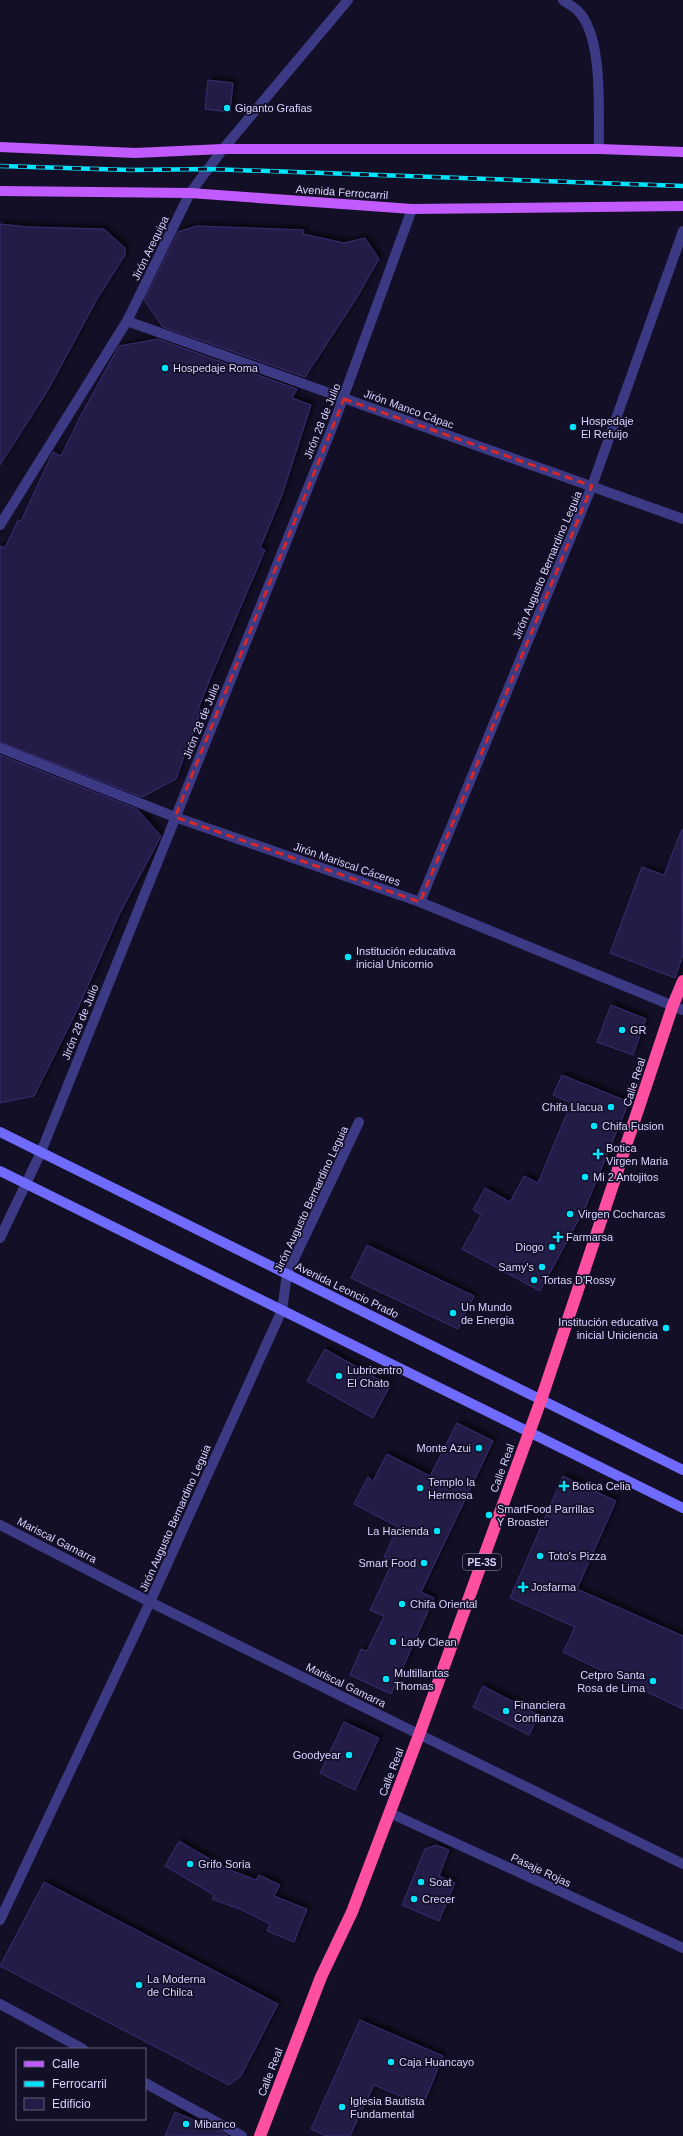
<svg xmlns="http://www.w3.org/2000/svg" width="683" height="2136" viewBox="0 0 683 2136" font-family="Arial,sans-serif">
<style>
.building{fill:#241b47;stroke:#3b2d73;filter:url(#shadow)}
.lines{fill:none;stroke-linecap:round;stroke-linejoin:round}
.street{stroke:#3d3a85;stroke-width:10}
.secondary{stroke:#6f6bff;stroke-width:10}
.primary{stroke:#c25bff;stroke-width:10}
.highway{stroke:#ff4fa3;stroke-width:12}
.rail-casing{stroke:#00e5ff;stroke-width:4.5}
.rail{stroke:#130f26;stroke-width:3;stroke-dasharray:9;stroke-linecap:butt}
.marked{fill:none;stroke:#d62828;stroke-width:3;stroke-dasharray:8 5;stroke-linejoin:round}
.poi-dot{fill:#00e5ff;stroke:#130f26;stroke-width:1.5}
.labels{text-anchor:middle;stroke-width:3.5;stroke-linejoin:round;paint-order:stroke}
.shield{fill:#130f26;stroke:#9e99be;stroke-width:1}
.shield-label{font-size:10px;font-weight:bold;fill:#d9d4ff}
.poi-label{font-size:11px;fill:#d9d4ff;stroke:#130f26;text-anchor:start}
.street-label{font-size:11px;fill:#d9d4ff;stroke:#130f26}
</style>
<defs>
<filter id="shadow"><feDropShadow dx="3.5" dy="-3.5" stdDeviation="2" flood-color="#0009"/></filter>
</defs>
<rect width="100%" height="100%" fill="#130f26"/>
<g class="building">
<path d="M 208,80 L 233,83 L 230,112 L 205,109 Z"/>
<path d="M 0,224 L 28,227 L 104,229 L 125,248 L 125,255 L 97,299 L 48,390 L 0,465 Z"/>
<path d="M 196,226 L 304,230 L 303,234 L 344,243 L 365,238 L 379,259 L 356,299 L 305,377 L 163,327 L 144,300 L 178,232 Z"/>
<path d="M 158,339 L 297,389 L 292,398 L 311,405 L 282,495 L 260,548 L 265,550 L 212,674 L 198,709 L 201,710 L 176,779 L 142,797 L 0,742 L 0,546 L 5,548 L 18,520 L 21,521 L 53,452 L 61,456 L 80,417 L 119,346 Z"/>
<path d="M 0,755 L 137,809 L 161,836 L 120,913 L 78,1008 L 34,1096 L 0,1103 Z"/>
<path d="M 682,829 L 683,955 L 675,978 L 610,953 L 642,867 L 664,875 Z"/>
<path d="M 611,1005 L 646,1019 L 633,1055 L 597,1042 Z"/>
<path d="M 562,1075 L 629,1102 L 585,1208 L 540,1291 L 462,1249 L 481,1215 L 473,1210 L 485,1188 L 510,1202 L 524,1176 L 538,1183 L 571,1103 L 553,1095 Z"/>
<path d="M 367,1245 L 474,1296 L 458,1329 L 351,1278 Z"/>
<path d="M 325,1349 L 390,1386 L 373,1418 L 307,1381 Z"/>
<path d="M 457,1423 L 493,1441 L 421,1592 L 434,1598 L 391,1694 L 350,1675 L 361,1649 L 367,1651 L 384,1616 L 370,1610 L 393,1561 L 384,1557 L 398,1527 L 354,1504 L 368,1477 L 373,1481 L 387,1454 L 430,1476 Z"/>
<path d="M 563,1476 L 616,1501 L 577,1589 L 683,1636 L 683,1709 L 563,1652 L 575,1627 L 510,1598 Z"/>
<path d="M 483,1686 L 539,1715 L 529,1735 L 473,1707 Z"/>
<path d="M 344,1722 L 379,1738 L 355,1790 L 320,1773 Z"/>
<path d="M 179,1841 L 225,1868 L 256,1880 L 259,1875 L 280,1885 L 274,1896 L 307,1909 L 294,1942 L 267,1931 L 270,1924 L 242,1910 L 212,1899 L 214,1895 L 165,1866 Z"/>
<path d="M 436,1845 L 449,1850 L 439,1876 L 455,1883 L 439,1921 L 402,1905 L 425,1849 Z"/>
<path d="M 44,1882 L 278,2004 L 241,2076 L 229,2085 L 0,1966 Z"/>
<path d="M 360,2020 L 443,2056 L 423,2105 L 374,2085 L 350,2136 L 326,2136 L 311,2129 Z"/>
<path d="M 175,2112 L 218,2130 L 228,2136 L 165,2136 Z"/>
</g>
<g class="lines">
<g class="street">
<path d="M 563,0 C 568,4 574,7 578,11 C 604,37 598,113 599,149"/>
<path d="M 127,321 L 683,519"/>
<path d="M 0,525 L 127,321 L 190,193 L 223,149 L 348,0"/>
<path d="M 0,748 L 175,817 L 420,902 L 683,1010"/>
<path d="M 420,902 L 592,486 L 683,231"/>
<path d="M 0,1238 L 41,1152 L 334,423 L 412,209"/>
<path d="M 0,1525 L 150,1602 L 683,1864"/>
<path d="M 390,1813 L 683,1948"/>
<path d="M 0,1920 L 150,1602 L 282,1310 L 287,1274 L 359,1122"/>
<path d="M 0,2004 L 83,2049"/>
<path d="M 145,2083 L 242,2136"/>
</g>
<g class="secondary">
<path d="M 0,1132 L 683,1470"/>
<path d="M 0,1171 L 683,1508"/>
</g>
<g class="primary">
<path d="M 0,147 L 135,153 L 223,149 L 599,149 L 683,152"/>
<path d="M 0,191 L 190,193 L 412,209 L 683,206"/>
</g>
<path class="highway" d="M 260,2136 L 321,1977 L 352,1912 L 419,1735 L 541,1400 L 673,1005 L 683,981"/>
<g class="rail-casing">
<path id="rail" d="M 0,166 L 131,170 L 209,169 L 683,186"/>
</g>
<use href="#rail" class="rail"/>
</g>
<path class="marked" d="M 344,399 L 592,486 L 420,902 L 175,817 Z"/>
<g class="poi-dot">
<circle cx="227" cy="108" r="4"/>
<circle cx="165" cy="368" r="4"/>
<circle cx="573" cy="427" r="4"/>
<circle cx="348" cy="957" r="4"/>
<circle cx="622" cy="1030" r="4"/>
<circle cx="611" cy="1107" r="4"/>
<circle cx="594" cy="1126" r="4"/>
<path d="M596 1148h4v4h4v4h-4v4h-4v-4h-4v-4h4z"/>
<circle cx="585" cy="1177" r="4"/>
<circle cx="570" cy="1214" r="4"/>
<path d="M556 1231h4v4h4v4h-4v4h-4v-4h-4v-4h4z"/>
<circle cx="552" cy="1247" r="4"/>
<circle cx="542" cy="1267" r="4"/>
<circle cx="534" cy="1280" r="4"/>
<circle cx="453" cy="1313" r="4"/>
<circle cx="666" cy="1328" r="4"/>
<circle cx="339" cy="1376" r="4"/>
<circle cx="479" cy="1448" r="4"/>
<path d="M562 1480h4v4h4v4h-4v4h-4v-4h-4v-4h4z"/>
<circle cx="420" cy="1488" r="4"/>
<circle cx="489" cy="1515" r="4"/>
<circle cx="437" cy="1531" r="4"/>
<circle cx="540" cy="1556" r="4"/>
<circle cx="424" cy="1563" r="4"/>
<path d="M521 1581h4v4h4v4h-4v4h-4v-4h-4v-4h4z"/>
<circle cx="402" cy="1604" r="4"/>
<circle cx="393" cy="1642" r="4"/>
<circle cx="386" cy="1679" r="4"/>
<circle cx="653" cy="1681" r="4"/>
<circle cx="506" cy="1711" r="4"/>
<circle cx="349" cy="1755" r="4"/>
<circle cx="190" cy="1864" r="4"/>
<circle cx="421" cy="1882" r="4"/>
<circle cx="414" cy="1899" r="4"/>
<circle cx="139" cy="1985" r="4"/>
<circle cx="391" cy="2062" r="4"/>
<circle cx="342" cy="2107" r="4"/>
<circle cx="186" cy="2124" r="4"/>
</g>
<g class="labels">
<rect class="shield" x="463" y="1554" width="38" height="16" rx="3"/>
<g class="shield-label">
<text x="482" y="1566">PE-3S</text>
</g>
<g class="poi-label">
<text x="235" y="112">Giganto Grafias</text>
<text x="173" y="372">Hospedaje Roma</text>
<text x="581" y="425">Hospedaje<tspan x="581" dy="13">El Refuijo</tspan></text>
<text x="356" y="955">Institución educativa<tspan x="356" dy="13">inicial Unicornio</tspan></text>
<text x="630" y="1034">GR</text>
<text x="603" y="1111" text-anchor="end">Chifa Llacua</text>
<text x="602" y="1130">Chifa Fusion</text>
<text x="606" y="1152">Botica<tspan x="606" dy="13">Virgen Maria</tspan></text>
<text x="593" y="1181">Mi 2 Antojitos</text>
<text x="578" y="1218">Virgen Cocharcas</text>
<text x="566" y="1241">Farmarsa</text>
<text x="544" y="1251" text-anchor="end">Diogo</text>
<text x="534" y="1271" text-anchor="end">Samy's</text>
<text x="542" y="1284">Tortas D'Rossy</text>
<text x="461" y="1311">Un Mundo<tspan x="461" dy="13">de Energia</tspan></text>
<text x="658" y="1326" text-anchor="end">Institución educativa<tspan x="658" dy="13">inicial Uniciencia</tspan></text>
<text x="347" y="1374">Lubricentro<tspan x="347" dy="13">El Chato</tspan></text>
<text x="471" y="1452" text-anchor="end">Monte Azui</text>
<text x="428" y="1486">Templo la<tspan x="428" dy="13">Hermosa</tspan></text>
<text x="572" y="1490">Botica Celia</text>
<text x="497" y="1513">SmartFood Parrillas<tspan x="497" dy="13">Y Broaster</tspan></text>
<text x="429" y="1535" text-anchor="end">La Hacienda</text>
<text x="548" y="1560">Toto's Pizza</text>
<text x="416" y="1567" text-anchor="end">Smart Food</text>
<text x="531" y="1591">Josfarma</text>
<text x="410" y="1608">Chifa Oriental</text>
<text x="401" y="1646">Lady Clean</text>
<text x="394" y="1677">Multillantas<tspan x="394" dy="13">Thomas</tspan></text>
<text x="645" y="1679" text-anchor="end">Cetpro Santa<tspan x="645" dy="13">Rosa de Lima</tspan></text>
<text x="514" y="1709">Financiera<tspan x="514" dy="13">Confianza</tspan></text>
<text x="341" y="1759" text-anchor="end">Goodyear</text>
<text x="198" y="1868">Grifo Soria</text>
<text x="429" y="1886">Soat</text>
<text x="422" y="1903">Crecer</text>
<text x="147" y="1983">La Moderna<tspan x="147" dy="13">de Chilca</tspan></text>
<text x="399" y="2066">Caja Huancayo</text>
<text x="350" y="2105">Iglesia Bautista<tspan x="350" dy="13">Fundamental</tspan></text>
<text x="194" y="2128">Mibanco</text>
</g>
<g class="street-label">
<text transform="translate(342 192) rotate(4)" y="4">Avenida Ferrocarril</text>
<text transform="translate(150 248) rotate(-64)" y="4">Jirón Arequipa</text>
<text transform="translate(409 409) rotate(20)" y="4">Jirón Manco Cápac</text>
<text transform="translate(322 421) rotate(-68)" y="4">Jirón 28 de Julio</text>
<text transform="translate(547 565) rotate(-67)" y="4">Jirón Augusto Bernardino Leguia</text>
<text transform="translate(201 721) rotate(-68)" y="4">Jirón 28 de Julio</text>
<text transform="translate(347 864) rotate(19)" y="4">Jirón Mariscal Cáceres</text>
<text transform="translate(80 1022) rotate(-68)" y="4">Jirón 28 de Julio</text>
<text transform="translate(634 1082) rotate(-72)" y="4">Calle Real</text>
<text transform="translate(311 1199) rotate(-65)" y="4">Jirón Augusto Bernardino Leguia</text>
<text transform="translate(347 1290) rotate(26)" y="4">Avenida Leoncio Prado</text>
<text transform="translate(502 1468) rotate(-70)" y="4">Calle Real</text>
<text transform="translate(175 1518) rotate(-66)" y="4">Jirón Augusto Bernardino Leguia</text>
<text transform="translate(57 1540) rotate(27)" y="4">Mariscal Gamarra</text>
<text transform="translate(346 1685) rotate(26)" y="4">Mariscal Gamarra</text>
<text transform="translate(391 1772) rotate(-69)" y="4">Calle Real</text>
<text transform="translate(541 1870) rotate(25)" y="4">Pasaje Rojas</text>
<text transform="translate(270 2072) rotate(-69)" y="4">Calle Real</text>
</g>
</g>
<rect x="16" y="2048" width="130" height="72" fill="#130f26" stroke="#625e7d"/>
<rect x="24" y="2061" width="20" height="6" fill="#c25bff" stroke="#625e7d"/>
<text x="52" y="2068" font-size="12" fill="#d9d4ff">Calle</text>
<rect x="24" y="2081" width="20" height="6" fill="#00e5ff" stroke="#625e7d"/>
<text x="52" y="2088" font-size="12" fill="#d9d4ff">Ferrocarril</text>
<rect x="24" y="2098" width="20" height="12" fill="#241b47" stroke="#625e7d"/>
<text x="52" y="2108" font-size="12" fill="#d9d4ff">Edificio</text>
</svg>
